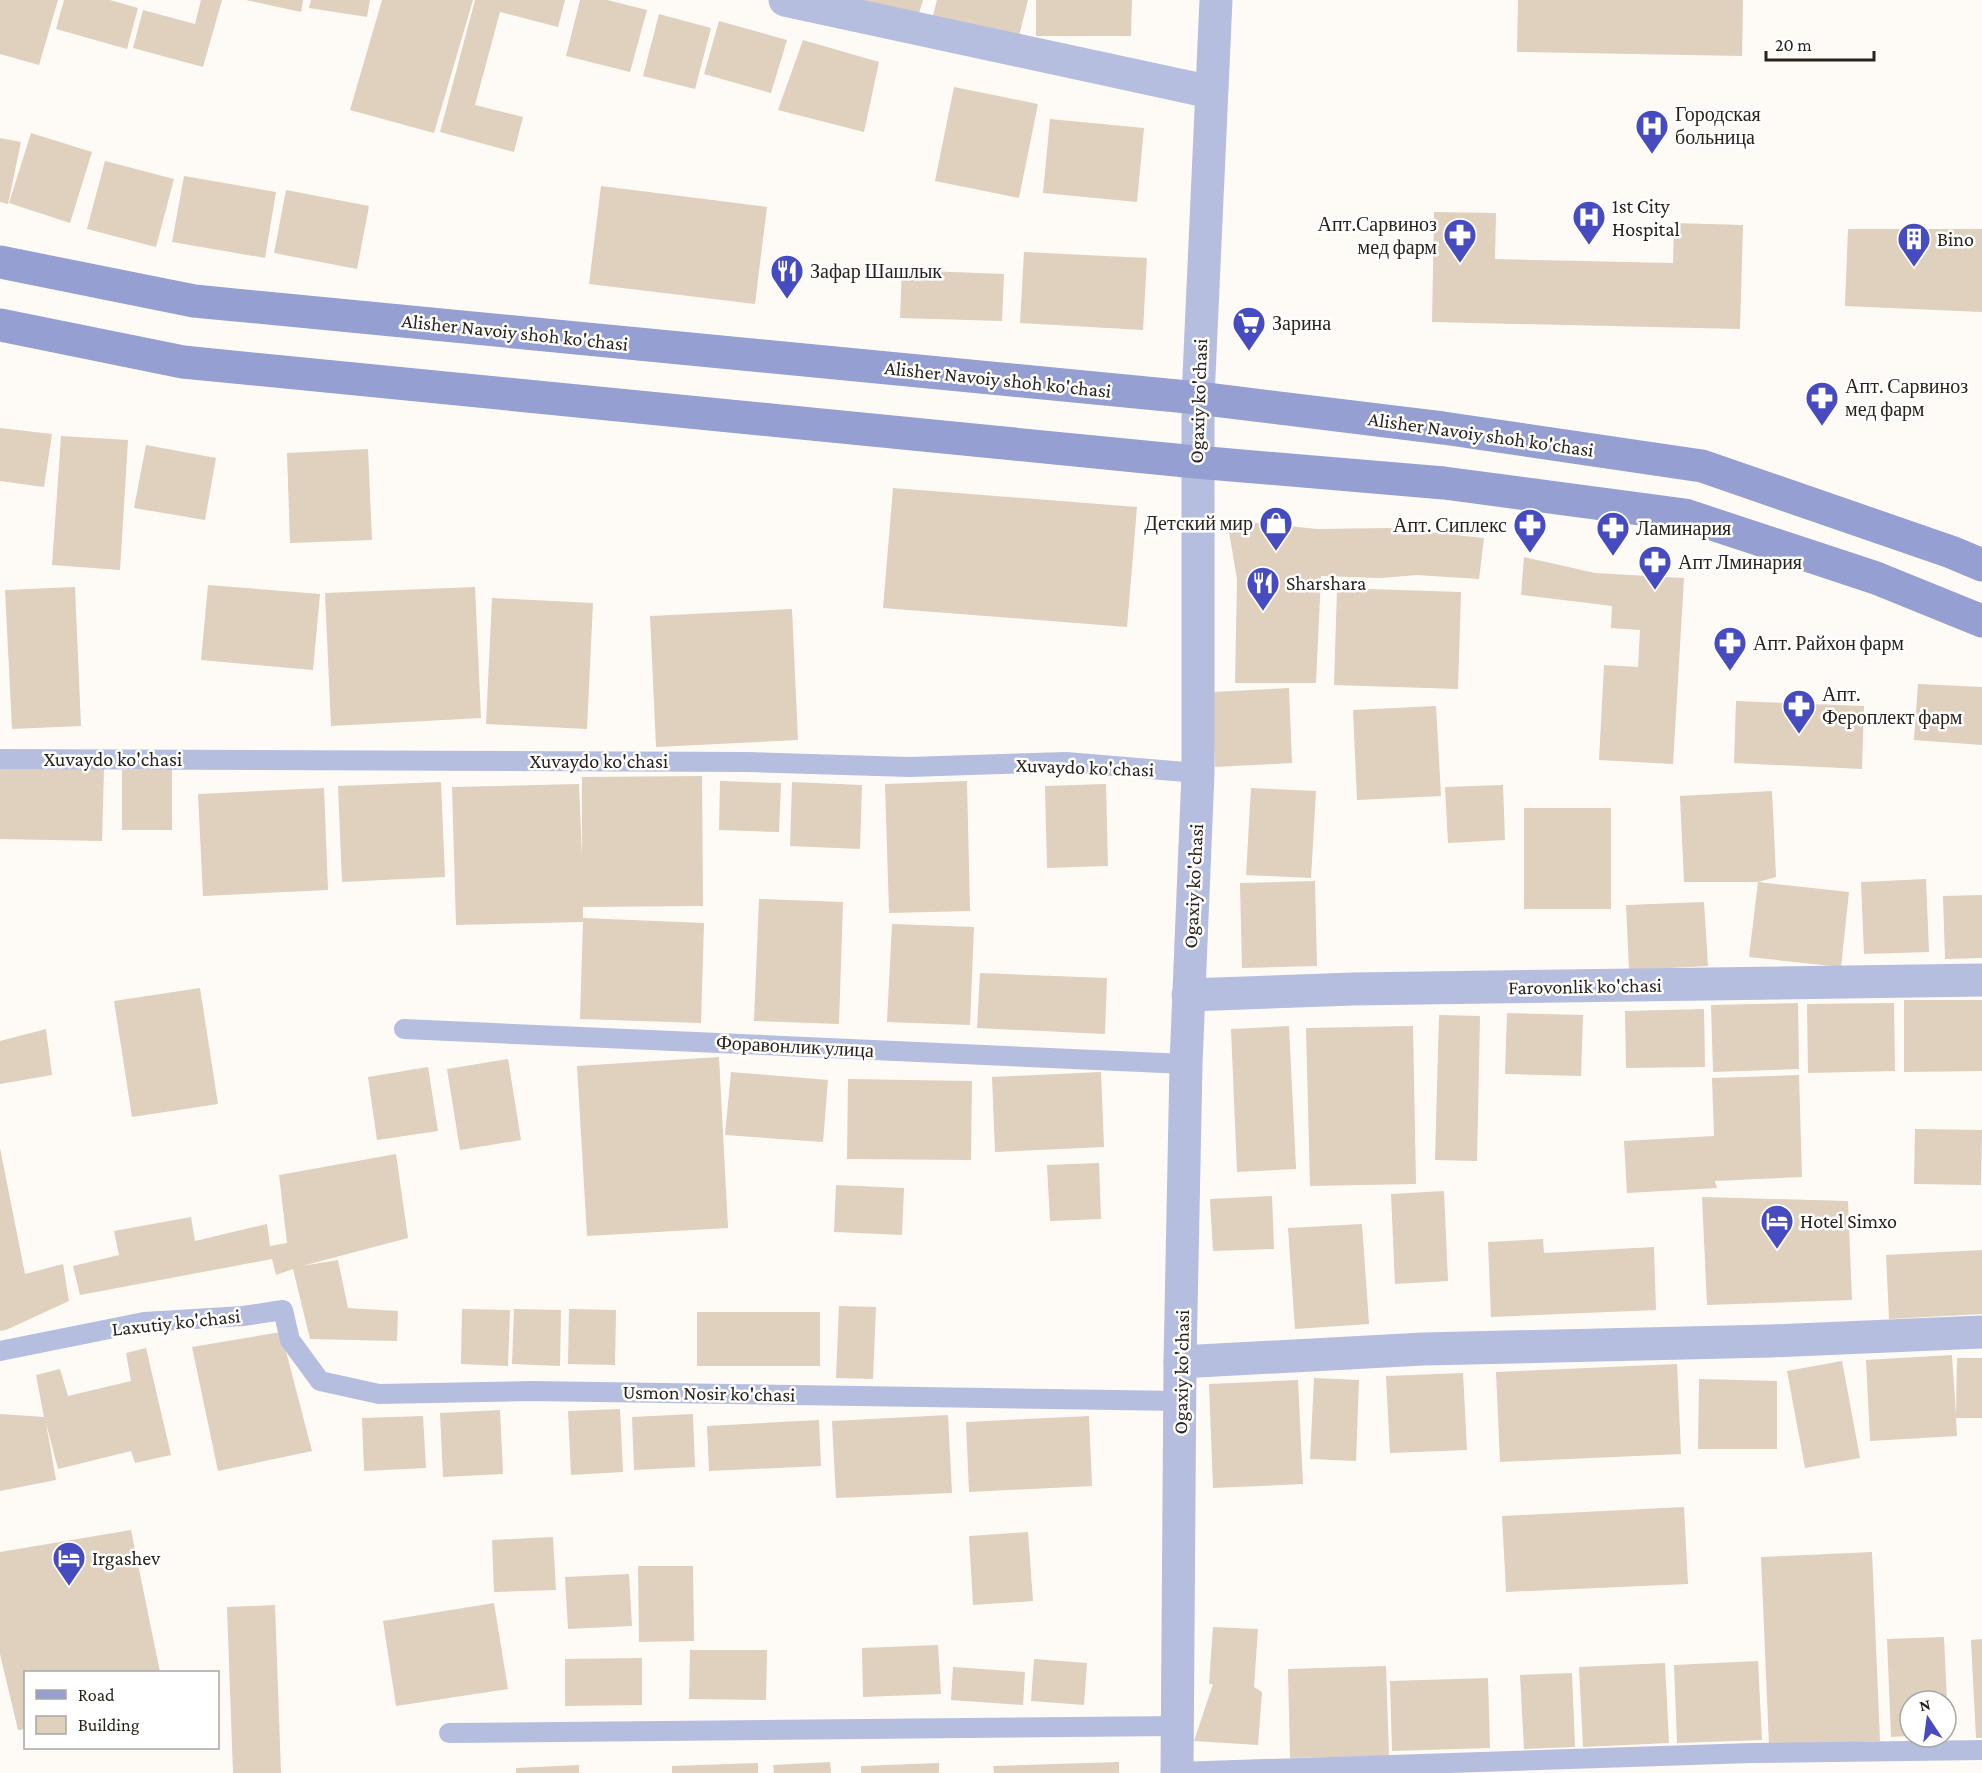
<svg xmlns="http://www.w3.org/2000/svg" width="1982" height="1773" viewBox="0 0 1982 1773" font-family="'Crimson Pro',serif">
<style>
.building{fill:#e0d0be}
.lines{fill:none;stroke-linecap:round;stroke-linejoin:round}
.service{stroke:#b6bee0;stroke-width:20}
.minor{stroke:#b6bee0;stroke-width:33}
.tertiary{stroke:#b6bee0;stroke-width:33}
.secondary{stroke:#959fd2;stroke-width:33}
.labels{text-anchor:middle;stroke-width:5;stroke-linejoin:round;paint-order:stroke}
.poi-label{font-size:20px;fill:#28221b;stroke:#fff;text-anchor:start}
.street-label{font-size:20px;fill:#28221b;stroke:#fff}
</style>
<rect width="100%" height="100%" fill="#fefbf7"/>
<g class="building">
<path d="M 0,0 L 58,0 L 39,65 L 0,54 Z"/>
<path d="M 64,0 L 110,0 L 138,8 L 127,49 L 56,29 Z"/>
<path d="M 201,0 L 222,0 L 203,67 L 133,48 L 143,10 L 195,24 Z"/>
<path d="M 246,0 L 303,0 L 301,12 Z"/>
<path d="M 311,0 L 370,0 L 367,17 L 309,8 Z"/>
<path d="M 382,0 L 473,0 L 434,133 L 350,110 Z"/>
<path d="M 475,0 L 565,0 L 558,27 L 500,12 L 475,105 L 523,117 L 514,152 L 440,132 Z"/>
<path d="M 580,0 L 607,0 L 647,10 L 630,72 L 566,56 Z"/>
<path d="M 834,0 L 923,0 L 916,23 Z"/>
<path d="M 937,0 L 1028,0 L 1017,44 L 931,23 Z"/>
<path d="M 1036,0 L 1132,0 L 1131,36 L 1036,36 Z"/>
<path d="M 1518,0 L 1743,0 L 1742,56 L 1517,52 Z"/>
<path d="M 659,14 L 711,28 L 695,89 L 643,76 Z"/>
<path d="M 719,21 L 787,40 L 771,93 L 704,74 Z"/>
<path d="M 803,40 L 879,62 L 864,132 L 778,110 Z"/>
<path d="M 954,87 L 1038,104 L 1019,198 L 935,181 Z"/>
<path d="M 1050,119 L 1144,128 L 1137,202 L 1043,193 Z"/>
<path d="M 31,133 L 92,152 L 70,223 L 9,203 Z"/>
<path d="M 0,138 L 21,142 L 8,204 L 0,202 Z"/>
<path d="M 105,161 L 174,179 L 156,247 L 87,229 Z"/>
<path d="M 184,176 L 276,192 L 265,258 L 172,242 Z"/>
<path d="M 601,186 L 767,207 L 755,304 L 589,284 Z"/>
<path d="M 286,190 L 369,206 L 357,269 L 274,253 Z"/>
<path d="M 1434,212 L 1496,213 L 1495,259 L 1673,263 L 1674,223 L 1743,225 L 1740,329 L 1432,322 Z"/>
<path d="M 1848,229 L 1982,229 L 1982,312 L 1845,306 Z"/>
<path d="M 1024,252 L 1147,258 L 1143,330 L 1020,323 Z"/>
<path d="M 902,270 L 1004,274 L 1002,321 L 900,318 Z"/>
<path d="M 0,428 L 52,434 L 44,487 L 0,481 Z"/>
<path d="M 61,436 L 128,440 L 120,570 L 52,565 Z"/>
<path d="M 146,445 L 216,458 L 205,520 L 134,508 Z"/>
<path d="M 368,449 L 372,540 L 290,543 L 287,453 Z"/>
<path d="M 893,488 L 1137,507 L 1127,627 L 883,608 Z"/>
<path d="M 1227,520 L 1317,529 L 1388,528 L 1484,538 L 1479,579 L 1417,575 L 1381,578 L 1321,576 L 1316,683 L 1235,683 L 1237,579 Z"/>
<path d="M 1524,557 L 1595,573 L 1684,578 L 1673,764 L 1599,760 L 1604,665 L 1638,667 L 1640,630 L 1611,628 L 1612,606 L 1521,595 Z"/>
<path d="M 208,585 L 320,594 L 313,670 L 201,660 Z"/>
<path d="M 75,587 L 81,726 L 12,729 L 5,590 Z"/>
<path d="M 475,587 L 481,718 L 331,726 L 325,593 Z"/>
<path d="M 1337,588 L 1461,592 L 1458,689 L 1334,685 Z"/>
<path d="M 492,598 L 593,603 L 587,729 L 486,724 Z"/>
<path d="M 792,609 L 798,740 L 656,747 L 650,616 Z"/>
<path d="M 1918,684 L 1982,687 L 1982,745 L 1914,740 Z"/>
<path d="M 1289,688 L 1292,763 L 1215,767 L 1212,692 Z"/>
<path d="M 1736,701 L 1864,706 L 1862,769 L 1734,763 Z"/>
<path d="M 1436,706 L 1441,796 L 1357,800 L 1353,710 Z"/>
<path d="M 0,767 L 104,769 L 102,841 L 0,839 Z"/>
<path d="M 172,769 L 172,830 L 122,830 L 122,770 Z"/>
<path d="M 702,776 L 703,906 L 583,907 L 583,918 L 704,923 L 701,1023 L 580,1019 L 583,922 L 456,925 L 452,787 L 579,784 L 582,857 L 582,777 Z"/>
<path d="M 720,781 L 781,783 L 779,832 L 719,830 Z"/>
<path d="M 967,781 L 970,911 L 889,913 L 885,784 Z"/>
<path d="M 441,782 L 445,877 L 342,882 L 338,786 Z"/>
<path d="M 792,782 L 862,785 L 860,849 L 790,846 Z"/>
<path d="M 1106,784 L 1108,866 L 1047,868 L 1045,786 Z"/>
<path d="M 1503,785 L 1505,840 L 1448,843 L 1445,787 Z"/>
<path d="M 324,788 L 328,890 L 203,896 L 198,794 Z"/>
<path d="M 1251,788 L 1316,791 L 1311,878 L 1246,875 Z"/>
<path d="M 1772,791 L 1776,877 L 1758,882 L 1684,882 L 1680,796 Z"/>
<rect x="1524" y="808" width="87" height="101"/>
<path d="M 1926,879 L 1929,952 L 1864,954 L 1861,882 Z"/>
<path d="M 1315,881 L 1317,966 L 1242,968 L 1240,883 Z"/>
<path d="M 1758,882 L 1849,892 L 1841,967 L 1749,957 Z"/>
<path d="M 1982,895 L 1982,958 L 1945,959 L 1943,896 Z"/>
<path d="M 759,899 L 843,902 L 839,1024 L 754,1021 Z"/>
<path d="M 1704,902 L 1708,966 L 1629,970 L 1626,905 Z"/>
<path d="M 892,924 L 974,927 L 970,1025 L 887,1022 Z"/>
<path d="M 980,973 L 1107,978 L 1105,1034 L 977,1028 Z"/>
<path d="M 200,988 L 218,1104 L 132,1117 L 114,1001 Z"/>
<path d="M 1904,1000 L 1982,1000 L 1982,1071 L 1904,1072 Z"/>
<path d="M 1798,1003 L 1799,1069 L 1713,1072 L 1711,1005 Z"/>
<path d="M 1894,1003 L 1895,1071 L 1808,1073 L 1807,1004 Z"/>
<path d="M 1704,1009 L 1705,1067 L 1626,1068 L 1625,1011 Z"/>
<path d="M 1507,1013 L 1583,1015 L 1581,1076 L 1505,1074 Z"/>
<path d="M 1439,1015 L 1480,1016 L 1477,1161 L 1435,1160 Z"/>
<path d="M 1289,1026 L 1296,1169 L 1237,1172 L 1231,1029 Z"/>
<path d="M 1413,1026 L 1416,1184 L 1310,1186 L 1306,1028 Z"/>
<path d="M 46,1029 L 52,1075 L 0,1084 L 0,1041 Z"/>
<path d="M 719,1057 L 728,1228 L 587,1236 L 577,1066 Z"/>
<path d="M 508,1059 L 521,1140 L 460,1150 L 447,1069 Z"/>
<path d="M 428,1067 L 438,1131 L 377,1140 L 368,1077 Z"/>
<path d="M 731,1072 L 828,1080 L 823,1142 L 725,1135 Z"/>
<path d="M 1101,1072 L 1104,1147 L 995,1152 L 992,1077 Z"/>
<path d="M 1799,1075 L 1802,1177 L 1715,1181 L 1717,1188 L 1627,1193 L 1624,1141 L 1714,1136 L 1712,1078 Z"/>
<path d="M 848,1079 L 972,1081 L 971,1160 L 847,1159 Z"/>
<path d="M 1915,1129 L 1982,1130 L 1981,1185 L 1914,1184 Z"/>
<path d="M 0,1148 L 25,1274 L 63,1264 L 69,1301 L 6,1330 L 0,1331 Z"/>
<path d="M 396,1154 L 408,1238 L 302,1266 L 338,1260 L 348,1308 L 398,1311 L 397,1341 L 310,1339 L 293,1269 L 276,1275 L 272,1259 L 80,1295 L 73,1266 L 119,1255 L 114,1231 L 191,1217 L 195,1241 L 267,1224 L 270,1246 L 287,1243 L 279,1175 Z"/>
<path d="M 1099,1163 L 1101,1219 L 1050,1221 L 1047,1165 Z"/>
<path d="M 836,1185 L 904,1188 L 902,1235 L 834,1232 Z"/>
<path d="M 1444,1191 L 1448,1281 L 1395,1284 L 1391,1194 Z"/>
<path d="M 1272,1196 L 1274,1249 L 1213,1251 L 1210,1199 Z"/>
<path d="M 1702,1197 L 1848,1201 L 1852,1300 L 1707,1305 Z"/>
<path d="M 1362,1224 L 1369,1324 L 1295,1329 L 1288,1228 Z"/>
<path d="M 1543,1239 L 1544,1253 L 1654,1247 L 1656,1310 L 1491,1317 L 1488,1242 Z"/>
<path d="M 1982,1250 L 1982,1314 L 1889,1319 L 1886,1255 Z"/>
<path d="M 839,1306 L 876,1307 L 873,1379 L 836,1378 Z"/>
<path d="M 462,1309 L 510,1310 L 508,1366 L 461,1364 Z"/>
<path d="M 514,1309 L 561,1310 L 560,1366 L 512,1364 Z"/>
<path d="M 569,1309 L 616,1310 L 615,1365 L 568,1364 Z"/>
<rect x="697" y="1312" width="123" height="54"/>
<path d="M 281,1332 L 312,1451 L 218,1471 L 192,1347 Z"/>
<path d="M 146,1348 L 171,1455 L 135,1463 L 131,1451 L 58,1469 L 46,1423 L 56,1480 L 0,1491 L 0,1414 L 44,1417 L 36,1375 L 60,1369 L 68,1396 L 131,1381 L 126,1353 Z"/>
<path d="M 1952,1355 L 1956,1415 L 1957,1358 L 1982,1358 L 1982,1418 L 1956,1418 L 1957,1436 L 1870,1441 L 1866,1360 Z"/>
<path d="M 1842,1361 L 1860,1458 L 1805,1468 L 1787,1371 Z"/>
<path d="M 1677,1364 L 1681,1454 L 1500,1462 L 1496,1372 Z"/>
<path d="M 1463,1373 L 1467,1450 L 1390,1453 L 1386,1376 Z"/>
<path d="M 1314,1378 L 1359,1380 L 1356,1461 L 1310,1459 Z"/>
<path d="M 1699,1379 L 1777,1381 L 1777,1449 L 1698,1449 Z"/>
<path d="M 1298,1380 L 1303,1484 L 1213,1488 L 1209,1384 Z"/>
<path d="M 620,1409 L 623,1472 L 571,1475 L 568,1411 Z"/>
<path d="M 500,1410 L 503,1474 L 443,1477 L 440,1413 Z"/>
<path d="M 693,1414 L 695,1467 L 634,1470 L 632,1417 Z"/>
<path d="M 948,1415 L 952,1493 L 836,1498 L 832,1421 Z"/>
<path d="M 423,1416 L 426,1468 L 364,1471 L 362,1418 Z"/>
<path d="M 1089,1416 L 1092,1486 L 969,1492 L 966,1422 Z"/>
<path d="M 819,1420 L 821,1466 L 709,1471 L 707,1426 Z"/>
<path d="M 1684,1507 L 1688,1584 L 1506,1592 L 1502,1516 Z"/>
<path d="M 131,1530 L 160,1672 L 26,1672 L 26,1729 L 18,1730 L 0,1654 L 0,1552 Z"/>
<path d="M 1028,1532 L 1033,1601 L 973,1605 L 969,1536 Z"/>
<path d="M 553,1537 L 556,1590 L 494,1592 L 492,1540 Z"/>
<path d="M 1872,1552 L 1880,1741 L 1769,1746 L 1761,1557 Z"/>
<path d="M 638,1566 L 693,1566 L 694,1641 L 639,1642 Z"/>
<path d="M 629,1574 L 632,1626 L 568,1629 L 565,1577 Z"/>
<path d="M 494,1603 L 508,1689 L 396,1706 L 383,1621 Z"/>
<path d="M 275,1605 L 281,1773 L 233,1773 L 227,1607 Z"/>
<path d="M 1213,1627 L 1258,1629 L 1254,1687 L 1262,1692 L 1258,1745 L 1194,1741 L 1213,1684 L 1209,1684 Z"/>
<path d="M 1944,1637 L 1947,1701 L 1910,1701 L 1910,1736 L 1891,1737 L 1887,1639 Z"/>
<path d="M 1982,1639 L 1982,1738 L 1976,1738 L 1971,1640 Z"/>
<path d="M 938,1645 L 941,1694 L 863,1697 L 862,1648 Z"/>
<path d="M 690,1650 L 767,1650 L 766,1700 L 689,1699 Z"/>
<path d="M 642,1658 L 642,1705 L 565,1706 L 565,1659 Z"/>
<path d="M 1034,1659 L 1087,1663 L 1084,1705 L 1031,1701 Z"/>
<path d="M 1758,1661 L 1762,1740 L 1677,1743 L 1674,1665 Z"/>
<path d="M 1665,1663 L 1669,1743 L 1583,1747 L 1579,1667 Z"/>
<path d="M 1386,1666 L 1389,1756 L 1290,1758 L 1288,1669 Z"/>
<path d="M 953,1667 L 1025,1672 L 1023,1705 L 951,1700 Z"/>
<path d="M 1572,1673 L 1575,1747 L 1524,1749 L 1520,1675 Z"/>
<path d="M 1488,1678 L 1490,1748 L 1392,1751 L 1390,1681 Z"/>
<path d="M 830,1762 L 831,1773 L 774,1773 L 773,1765 Z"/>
<path d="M 1119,1762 L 1119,1773 L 994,1773 L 993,1766 Z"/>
<path d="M 758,1763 L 758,1773 L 672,1773 L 672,1766 Z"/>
<path d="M 939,1763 L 939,1773 L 861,1773 L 861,1766 Z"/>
<path d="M 579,1765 L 579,1773 L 516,1773 L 516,1768 Z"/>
</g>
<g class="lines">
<g class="service">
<path d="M 0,759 L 747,762 L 909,767 L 1066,762 L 1198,773"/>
<path d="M 404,1029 L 1186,1064"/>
<path d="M 0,1351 L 144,1322 L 243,1316 L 283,1310 L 290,1340 L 320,1381 L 379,1394 L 531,1391 L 1180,1401"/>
<path d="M 449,1733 L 1176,1726"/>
<path d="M 1177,1772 L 1752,1753 L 1982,1750"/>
</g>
<g class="minor">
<path d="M 785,0 L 1211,92"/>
<path d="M 1188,995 L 1353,989 L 1982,980"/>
<path d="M 1180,1362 L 1423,1349 L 1770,1341 L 1982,1332"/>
</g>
<path class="tertiary" d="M 1177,1773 L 1180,1362 L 1186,1064 L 1198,773 L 1198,398 L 1216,0"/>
<g class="secondary">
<path d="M 0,262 L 194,301 L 1198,398 L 1443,428 L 1702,466 L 1951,552 L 1982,565"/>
<path d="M 0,325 L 183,362 L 1196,462 L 1444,483 L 1685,515 L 1876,578 L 1982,621"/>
</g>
</g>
<defs>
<g id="hospital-pin" transform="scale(1.725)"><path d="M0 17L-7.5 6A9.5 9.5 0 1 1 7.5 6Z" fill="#464bc0" stroke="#fff"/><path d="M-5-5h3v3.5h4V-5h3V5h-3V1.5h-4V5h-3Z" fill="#fff"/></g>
<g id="pharmacy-pin" transform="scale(1.725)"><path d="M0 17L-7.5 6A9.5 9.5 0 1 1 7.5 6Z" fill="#464bc0" stroke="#fff"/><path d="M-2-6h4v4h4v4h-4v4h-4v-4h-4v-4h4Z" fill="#fff"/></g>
<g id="building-pin" transform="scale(1.725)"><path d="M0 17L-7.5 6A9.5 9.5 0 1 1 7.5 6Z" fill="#464bc0" stroke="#fff"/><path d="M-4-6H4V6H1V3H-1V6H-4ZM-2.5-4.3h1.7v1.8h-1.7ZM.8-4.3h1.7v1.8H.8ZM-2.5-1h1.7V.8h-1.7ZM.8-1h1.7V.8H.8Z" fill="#fff"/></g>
<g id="restaurant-pin" transform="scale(1.725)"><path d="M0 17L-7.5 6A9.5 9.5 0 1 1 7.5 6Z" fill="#464bc0" stroke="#fff"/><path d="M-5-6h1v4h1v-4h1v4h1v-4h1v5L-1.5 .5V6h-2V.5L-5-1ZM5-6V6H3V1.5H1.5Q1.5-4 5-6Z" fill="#fff"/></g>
<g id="supermarket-pin" transform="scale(1.725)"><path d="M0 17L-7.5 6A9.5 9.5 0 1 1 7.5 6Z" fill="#464bc0" stroke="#fff"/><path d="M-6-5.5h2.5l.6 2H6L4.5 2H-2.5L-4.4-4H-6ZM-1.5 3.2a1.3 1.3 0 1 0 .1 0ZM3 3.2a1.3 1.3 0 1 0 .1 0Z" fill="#fff"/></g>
<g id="shop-pin" transform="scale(1.725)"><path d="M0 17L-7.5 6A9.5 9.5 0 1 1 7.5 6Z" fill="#464bc0" stroke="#fff"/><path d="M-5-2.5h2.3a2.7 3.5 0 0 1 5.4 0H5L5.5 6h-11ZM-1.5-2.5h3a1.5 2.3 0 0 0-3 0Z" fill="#fff"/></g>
<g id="hotel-pin" transform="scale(1.725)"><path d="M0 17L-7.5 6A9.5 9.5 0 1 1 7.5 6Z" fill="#464bc0" stroke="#fff"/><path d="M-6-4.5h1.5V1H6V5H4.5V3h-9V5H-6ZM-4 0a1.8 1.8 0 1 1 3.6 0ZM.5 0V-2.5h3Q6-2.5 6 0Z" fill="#fff"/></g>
</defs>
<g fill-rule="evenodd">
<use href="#hospital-pin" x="1652" y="126"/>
<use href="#hospital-pin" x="1589" y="217"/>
<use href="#pharmacy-pin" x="1460" y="235"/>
<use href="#building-pin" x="1914" y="239"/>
<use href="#restaurant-pin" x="787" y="271"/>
<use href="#supermarket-pin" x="1249" y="323"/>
<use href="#pharmacy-pin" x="1822" y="398"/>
<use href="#shop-pin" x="1276" y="523"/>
<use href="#pharmacy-pin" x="1530" y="525"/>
<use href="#pharmacy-pin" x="1613" y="528"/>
<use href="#pharmacy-pin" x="1655" y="562"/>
<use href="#restaurant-pin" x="1263" y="583"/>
<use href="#pharmacy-pin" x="1730" y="643"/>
<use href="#pharmacy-pin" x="1799" y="706"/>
<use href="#hotel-pin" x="1777" y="1221"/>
<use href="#hotel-pin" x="69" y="1558"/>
</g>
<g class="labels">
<g class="poi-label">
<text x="1675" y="121">Городская<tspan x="1675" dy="23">больница</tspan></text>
<text x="1612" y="213">1st City<tspan x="1612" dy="23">Hospital</tspan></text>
<text x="1437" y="231" text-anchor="end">Апт.Сарвиноз<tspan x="1437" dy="23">мед фарм</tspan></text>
<text x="1937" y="246">Bino</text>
<text x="810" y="278">Зафар Шашлык</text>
<text x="1272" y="330">Зарина</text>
<text x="1845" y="393">Апт. Сарвиноз<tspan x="1845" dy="23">мед фарм</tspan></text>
<text x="1253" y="530" text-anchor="end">Детский мир</text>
<text x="1507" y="532" text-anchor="end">Апт. Сиплекс</text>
<text x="1636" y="535">Ламинария</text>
<text x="1678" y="569">Апт Лминария</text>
<text x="1286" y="590">Sharshara</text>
<text x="1753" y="650">Апт. Райхон фарм</text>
<text x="1822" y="701">Апт.<tspan x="1822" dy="23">Фероплект фарм</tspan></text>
<text x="1800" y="1228">Hotel Simxo</text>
<text x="92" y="1565">Irgashev</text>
</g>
<g class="street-label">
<text transform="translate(515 332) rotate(6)" y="7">Alisher Navoiy shoh ko'chasi</text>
<text transform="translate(998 379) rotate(6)" y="7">Alisher Navoiy shoh ko'chasi</text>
<text transform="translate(1198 401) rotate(-88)" y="7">Ogaxiy ko'chasi</text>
<text transform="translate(1481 434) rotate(8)" y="7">Alisher Navoiy shoh ko'chasi</text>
<text x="113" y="766">Xuvaydo ko'chasi</text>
<text x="599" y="768">Xuvaydo ko'chasi</text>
<text transform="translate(1085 767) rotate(2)" y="7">Xuvaydo ko'chasi</text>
<text transform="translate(1193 886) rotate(-87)" y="7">Ogaxiy ko'chasi</text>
<text transform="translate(1585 986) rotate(-1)" y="7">Farovonlik ko'chasi</text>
<text transform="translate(795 1046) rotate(3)" y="7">Форавонлик улица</text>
<text transform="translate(176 1322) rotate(-6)" y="7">Laxutiy ko'chasi</text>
<text transform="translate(1181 1372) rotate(-89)" y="7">Ogaxiy ko'chasi</text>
<text transform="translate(709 1393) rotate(1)" y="7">Usmon Nosir ko'chasi</text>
</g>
</g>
<rect x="24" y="1671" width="195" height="78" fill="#ffffff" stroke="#a9a7a4" stroke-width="1.5"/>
<rect x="36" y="1690" width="30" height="9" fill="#959fd2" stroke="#a9a7a4" stroke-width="1.5"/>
<text x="78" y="1701" font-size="18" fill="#28221b">Road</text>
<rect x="36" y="1716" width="30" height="18" fill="#e0d0be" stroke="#a9a7a4" stroke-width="1.5"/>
<text x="78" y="1731" font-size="18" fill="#28221b">Building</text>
<g transform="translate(1928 1719) rotate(347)"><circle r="28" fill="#ffffff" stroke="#a9a7a4" stroke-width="1.5"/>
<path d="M0-4.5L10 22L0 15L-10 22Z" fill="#464bc0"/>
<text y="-9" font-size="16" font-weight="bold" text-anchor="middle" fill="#28221b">N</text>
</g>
<path d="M1766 51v9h108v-9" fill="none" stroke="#28221b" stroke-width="3"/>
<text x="1775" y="51" font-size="18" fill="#28221b" stroke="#ffffff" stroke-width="4.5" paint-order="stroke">20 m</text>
</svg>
